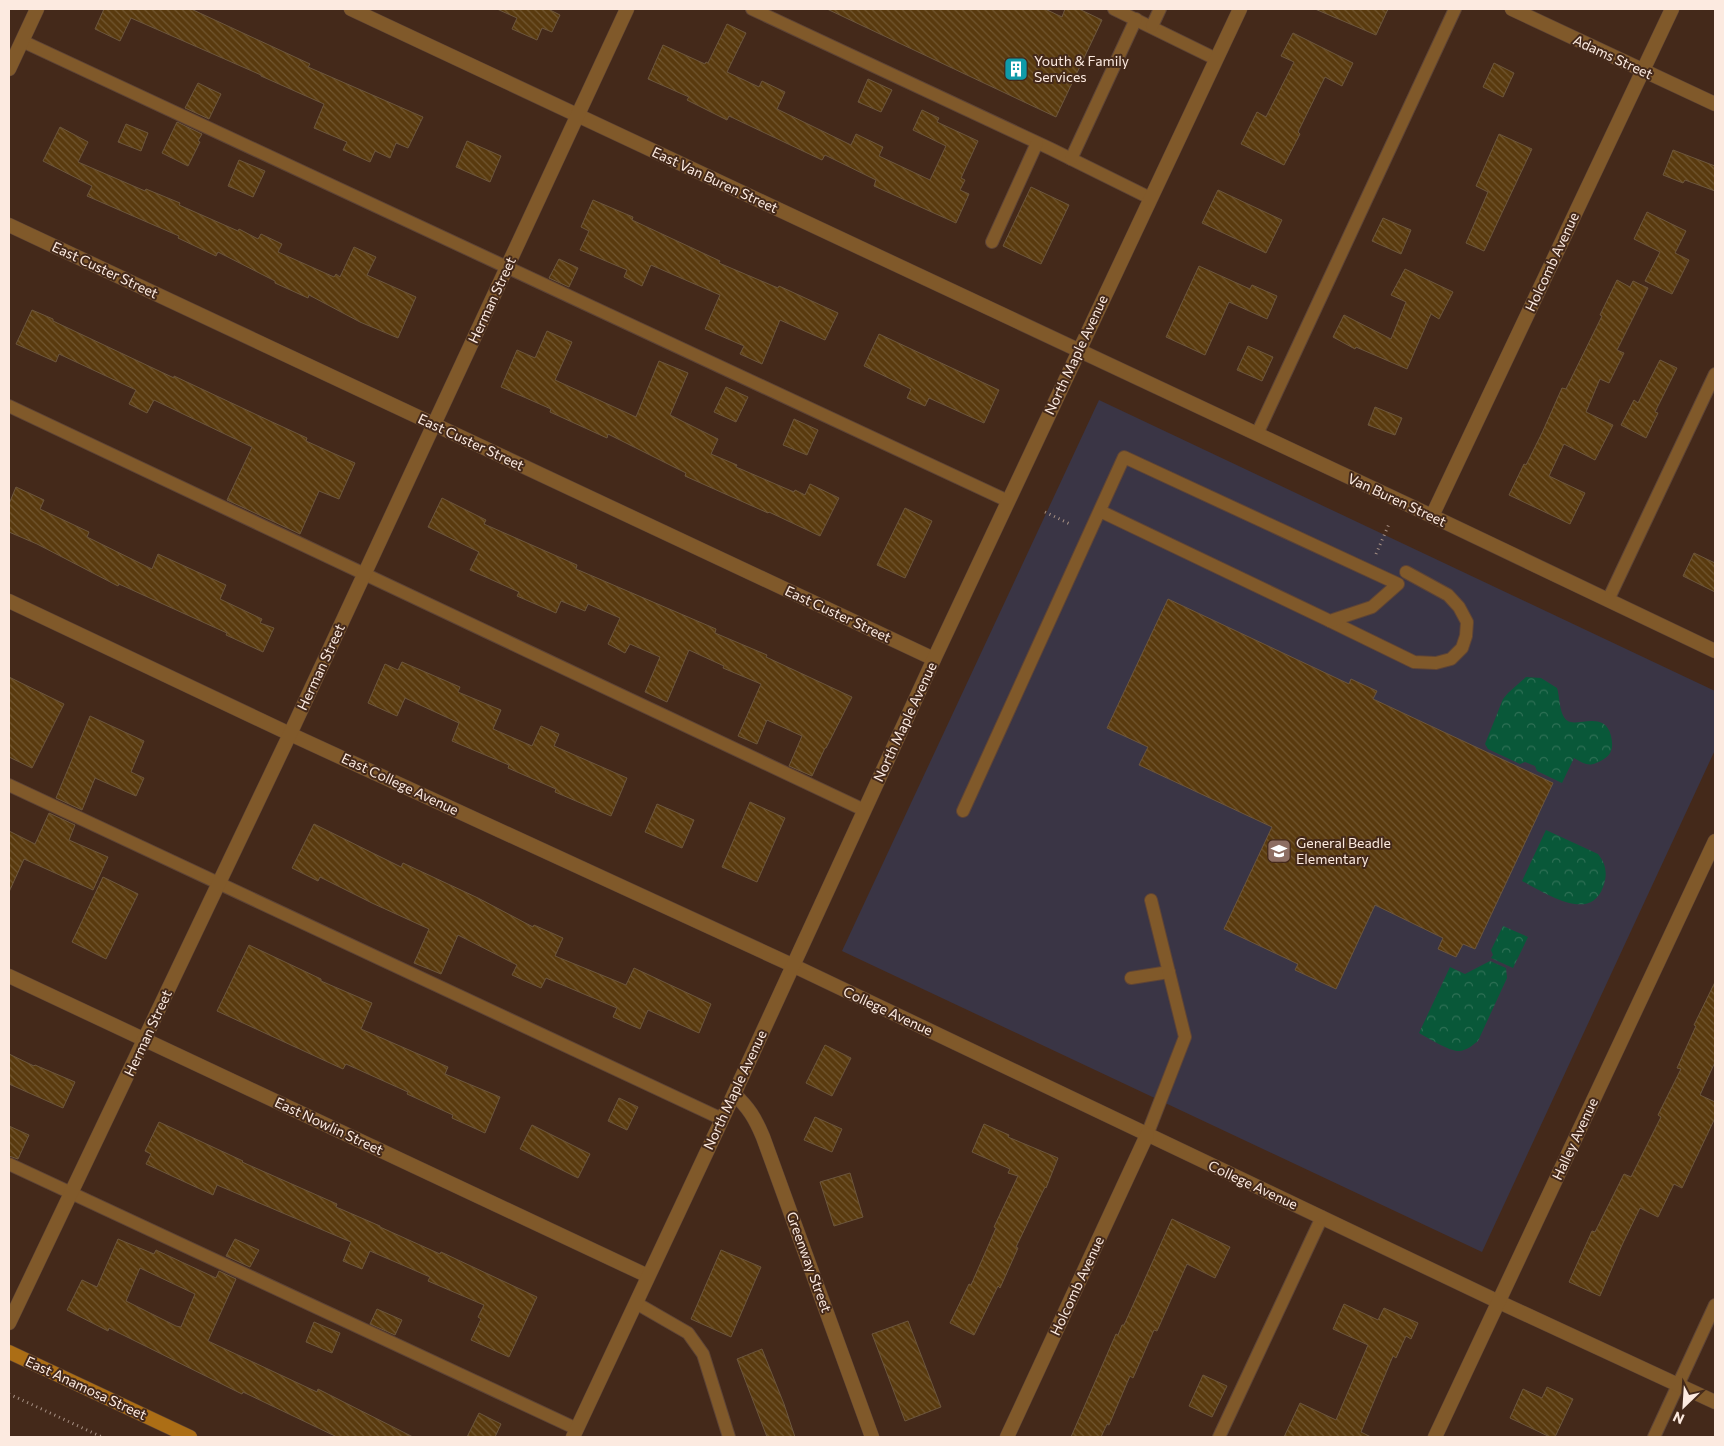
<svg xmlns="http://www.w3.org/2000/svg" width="1724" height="1446" viewBox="0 0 1724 1446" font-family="Commissioner,sans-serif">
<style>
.education{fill:#3a3545}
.forest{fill:url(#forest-crowns)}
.building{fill:url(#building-back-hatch);stroke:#6c563d;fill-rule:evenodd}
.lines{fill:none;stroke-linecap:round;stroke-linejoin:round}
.service-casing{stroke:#5e4436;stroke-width:14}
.minor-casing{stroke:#5e4436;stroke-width:15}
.tertiary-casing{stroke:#5e4436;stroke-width:15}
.secondary-casing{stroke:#5e4436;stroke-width:15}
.path{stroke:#a79184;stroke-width:3;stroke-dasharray:1 4;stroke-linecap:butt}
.service{stroke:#80592a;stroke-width:12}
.minor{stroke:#80592a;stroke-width:14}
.tertiary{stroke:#80592a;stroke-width:14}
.secondary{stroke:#ac6e15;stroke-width:14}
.labels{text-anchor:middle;stroke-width:4;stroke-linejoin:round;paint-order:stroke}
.street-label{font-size:14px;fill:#fceae0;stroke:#44291a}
.poi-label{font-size:14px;fill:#fceae0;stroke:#44291a;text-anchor:start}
</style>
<defs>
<pattern id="forest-crowns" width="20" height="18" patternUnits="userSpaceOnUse" patternTransform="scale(1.25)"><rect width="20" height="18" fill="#095839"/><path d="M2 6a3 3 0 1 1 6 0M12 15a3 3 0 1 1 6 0" fill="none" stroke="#2e7055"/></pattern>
<pattern id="building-back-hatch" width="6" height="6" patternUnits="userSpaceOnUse" patternTransform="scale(1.25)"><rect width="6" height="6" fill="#593a0e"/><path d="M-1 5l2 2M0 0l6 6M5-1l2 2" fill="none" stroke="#725731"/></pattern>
</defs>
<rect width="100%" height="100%" fill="#44291a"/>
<path class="education" d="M 1099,400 L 1715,691 L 1715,750 L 1482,1252 L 842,951 Z"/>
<g class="forest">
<path d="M 1526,677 L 1541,678 L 1557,688 C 1560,697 1559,716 1568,721 C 1577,727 1605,710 1611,736 C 1612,741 1613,746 1611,751 C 1609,757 1601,761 1596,763 C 1588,767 1581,762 1574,758 L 1562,783 L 1537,771 L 1535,766 L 1525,762 L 1520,764 L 1488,749 L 1485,744 L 1503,699 L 1508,693 Z"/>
<path d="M 1546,830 L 1598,854 C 1606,864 1608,874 1603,887 C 1590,924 1544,892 1522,881 Z"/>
<path d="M 1503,926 L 1528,937 L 1513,968 L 1491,958 L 1493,955 L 1491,950 Z"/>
<path d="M 1490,961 L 1506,968 L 1507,978 L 1478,1041 C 1473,1045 1467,1050 1460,1051 C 1450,1052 1428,1038 1419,1033 L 1450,967 L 1465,974 Z"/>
</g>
<g class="building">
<path d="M 104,9 L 191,9 L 310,64 L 308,67 L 423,117 L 408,148 L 396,143 L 390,158 L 375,151 L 370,162 L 343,150 L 347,142 L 314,128 L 324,104 L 261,76 L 261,75 L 131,18 L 120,41 L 95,29 Z"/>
<path d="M 497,9 L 551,9 L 550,10 L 560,15 L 552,32 L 542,28 L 537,40 L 512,29 L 517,18 Z"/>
<path d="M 827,9 L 1045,9 L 1062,17 L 1065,9 L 1079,9 L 1102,20 L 1056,117 Z"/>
<path d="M 1315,9 L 1388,9 L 1376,35 Z"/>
<path d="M 727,24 L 746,33 L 727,72 L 759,87 L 762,81 L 785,92 L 777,109 L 851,145 L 856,134 L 883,147 L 879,156 L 930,180 L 946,146 L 913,130 L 922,110 L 939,118 L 937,122 L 978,141 L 961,178 L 965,180 L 960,190 L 969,194 L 956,223 L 874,186 L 876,180 L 825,155 L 822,160 L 729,116 L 727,120 L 687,100 L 689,97 L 648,79 L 663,45 L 705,64 L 706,62 L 708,63 Z"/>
<path d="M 1293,33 L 1353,63 L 1342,86 L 1325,77 L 1298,132 L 1300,134 L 1284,165 L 1241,144 L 1257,112 L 1266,117 L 1294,62 L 1281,56 Z"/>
<path d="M 1494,63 L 1514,73 L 1503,97 L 1483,87 Z"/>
<path d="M 868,79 L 892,90 L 881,112 L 858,102 Z"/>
<path d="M 198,83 L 221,94 L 209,119 L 185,108 Z"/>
<path d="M 177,122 L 202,134 L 198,141 L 200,142 L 188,166 L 162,153 Z"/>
<path d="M 126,124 L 148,133 L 141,151 L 118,142 Z"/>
<path d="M 60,127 L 88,142 L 78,162 L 145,191 L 146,189 L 180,203 L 179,205 L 238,231 L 239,229 L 258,239 L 261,234 L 282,244 L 278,252 L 334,277 L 336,274 L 340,277 L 354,247 L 376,257 L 367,275 L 416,297 L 398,338 L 360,322 L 309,295 L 308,298 L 275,283 L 275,281 L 218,252 L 216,256 L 178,238 L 179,236 L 87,196 L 92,186 L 43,161 Z"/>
<path d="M 1499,134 L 1532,149 L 1484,251 L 1466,243 L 1488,192 L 1476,186 Z"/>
<path d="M 467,141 L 501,156 L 490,182 L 456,167 Z"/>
<path d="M 1673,150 L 1715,166 L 1715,191 L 1685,180 L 1683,183 L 1663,175 Z"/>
<path d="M 239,160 L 265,171 L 253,197 L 228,186 Z"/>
<path d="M 1031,187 L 1069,205 L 1041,264 L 1003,246 Z"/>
<path d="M 1218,190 L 1282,220 L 1266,253 L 1202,223 Z"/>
<path d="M 593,200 L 633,217 L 632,220 L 720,261 L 719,263 L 778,288 L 779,286 L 838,313 L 825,340 L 780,320 L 762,364 L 740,354 L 744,346 L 705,329 L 720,295 L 651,265 L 642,286 L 624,277 L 627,270 L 580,250 L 589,231 L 581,227 Z"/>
<path d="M 1647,212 L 1686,231 L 1675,253 L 1689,260 L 1672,294 L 1645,281 L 1660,252 L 1634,239 Z"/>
<path d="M 1383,218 L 1411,230 L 1401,254 L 1372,241 Z"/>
<path d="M 559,259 L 578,268 L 569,287 L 549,278 Z"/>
<path d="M 1199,266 L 1250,289 L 1252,285 L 1277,296 L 1267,319 L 1229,302 L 1205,355 L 1166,337 Z"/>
<path d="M 1405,269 L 1453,292 L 1439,319 L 1431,314 L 1407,369 L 1356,347 L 1355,349 L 1333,337 L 1344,315 L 1391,339 L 1406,302 L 1391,295 Z"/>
<path d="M 1617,280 L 1630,287 L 1633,281 L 1648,288 L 1617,350 L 1624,353 L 1609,383 L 1600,379 L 1586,412 L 1613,425 L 1595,460 L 1564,444 L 1549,476 L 1585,493 L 1570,524 L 1509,495 L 1524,464 L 1526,465 L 1542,433 L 1562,388 L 1566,389 L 1602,316 L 1600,315 Z"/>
<path d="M 32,310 L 53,319 L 53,321 L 174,378 L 174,376 L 270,421 L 307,438 L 306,441 L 355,463 L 339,499 L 319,491 L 300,534 L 227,500 L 252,447 L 154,400 L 147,413 L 129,404 L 136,390 L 59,354 L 56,362 L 16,344 Z"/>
<path d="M 547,331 L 572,342 L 555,380 L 636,417 L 659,361 L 688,373 L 670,415 L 718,439 L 711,454 L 737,465 L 736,467 L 794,492 L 795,490 L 805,495 L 810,484 L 839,498 L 820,536 L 769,512 L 768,513 L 685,476 L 686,473 L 608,434 L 607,438 L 550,412 L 551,409 L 501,387 L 517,350 L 535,358 Z"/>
<path d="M 879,334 L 999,390 L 984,423 L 929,398 L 925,406 L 907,398 L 911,389 L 864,366 Z"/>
<path d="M 1248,346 L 1273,357 L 1262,381 L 1237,370 Z"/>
<path d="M 1660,360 L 1677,368 L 1655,412 L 1658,413 L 1646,438 L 1621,425 L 1634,400 L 1638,403 Z"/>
<path d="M 726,387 L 748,397 L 736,422 L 714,412 Z"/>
<path d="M 1375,407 L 1402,418 L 1395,435 L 1368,425 Z"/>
<path d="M 794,419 L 818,430 L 807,455 L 783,445 Z"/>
<path d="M 16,487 L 44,500 L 40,509 L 89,532 L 87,537 L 152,569 L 158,554 L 226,585 L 220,599 L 262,619 L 260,623 L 274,628 L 263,652 L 226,635 L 227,633 L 119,584 L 118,586 L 37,544 L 9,532 L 9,504 Z"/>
<path d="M 442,498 L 486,520 L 484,524 L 577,565 L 576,569 L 716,629 L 715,633 L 767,655 L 766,657 L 852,697 L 826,748 L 825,748 L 812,776 L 789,766 L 802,736 L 767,720 L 757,744 L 738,736 L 761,684 L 723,668 L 724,666 L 689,650 L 667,702 L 645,692 L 660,657 L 630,644 L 625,653 L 608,644 L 620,618 L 588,604 L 585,611 L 561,601 L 556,613 L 517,596 L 519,592 L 470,570 L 479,552 L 428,527 Z"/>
<path d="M 905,508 L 932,521 L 905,578 L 877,565 Z"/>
<path d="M 1694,553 L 1715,563 L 1715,592 L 1683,576 Z"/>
<path d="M 1168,599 L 1349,684 L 1351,679 L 1377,691 L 1373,699 L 1553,783 L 1475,949 L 1463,944 L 1456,957 L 1438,949 L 1443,938 L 1375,905 L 1336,989 L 1295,970 L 1298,964 L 1224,929 L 1272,827 L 1139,765 L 1148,747 L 1107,728 Z"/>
<path d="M 402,662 L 460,687 L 458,692 L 501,710 L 493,729 L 532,746 L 541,726 L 559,734 L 554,746 L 627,778 L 611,816 L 555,792 L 556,789 L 508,768 L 509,765 L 452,741 L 459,723 L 405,698 L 397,716 L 368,703 L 385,664 L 398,670 Z"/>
<path d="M 9,677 L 64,704 L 32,768 L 9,757 Z"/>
<path d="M 90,716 L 144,741 L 131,772 L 144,778 L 136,796 L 95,778 L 82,810 L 56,798 Z"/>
<path d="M 750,802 L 785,818 L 757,882 L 722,867 Z"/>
<path d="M 657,804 L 694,820 L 682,848 L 645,832 Z"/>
<path d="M 49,813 L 75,825 L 69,840 L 108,857 L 93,890 L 24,859 L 9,892 L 9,831 L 35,844 Z"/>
<path d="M 314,824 L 401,867 L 403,863 L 478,898 L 533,927 L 534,925 L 563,938 L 555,956 L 626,985 L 634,968 L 711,1004 L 699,1033 L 648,1010 L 640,1029 L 613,1017 L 617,1008 L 546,978 L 541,988 L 512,975 L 517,965 L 458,935 L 441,974 L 414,963 L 429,929 L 372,903 L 320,877 L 318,881 L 292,868 Z"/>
<path d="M 103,877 L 138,894 L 106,959 L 72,942 Z"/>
<path d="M 249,945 L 321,979 L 321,981 L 372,1003 L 361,1029 L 448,1067 L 445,1074 L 500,1097 L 485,1133 L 452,1118 L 453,1115 L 407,1094 L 408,1092 L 346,1064 L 343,1069 L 217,1011 Z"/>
<path d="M 1715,982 L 1715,1062 L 1700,1095 L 1715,1102 L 1715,1118 L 1682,1188 L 1674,1184 L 1658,1217 L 1640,1208 L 1622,1245 L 1600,1296 L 1569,1282 L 1592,1231 L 1595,1232 L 1624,1174 L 1631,1177 L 1661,1117 L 1658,1115 L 1681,1069 L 1677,1068 L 1696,1026 L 1694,1025 Z"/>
<path d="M 825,1045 L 851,1058 L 832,1096 L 806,1083 Z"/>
<path d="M 9,1054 L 34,1066 L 35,1065 L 75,1082 L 63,1108 L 9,1084 Z"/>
<path d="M 619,1098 L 638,1107 L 627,1130 L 608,1121 Z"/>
<path d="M 815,1117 L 842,1129 L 832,1152 L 804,1140 Z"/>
<path d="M 159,1122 L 243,1161 L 242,1162 L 337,1204 L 336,1207 L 380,1226 L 380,1227 L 440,1254 L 441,1252 L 537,1297 L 509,1357 L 471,1340 L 481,1319 L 478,1317 L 484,1305 L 428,1281 L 430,1277 L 370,1251 L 362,1269 L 343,1261 L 351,1242 L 217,1185 L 213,1195 L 146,1164 L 151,1154 L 145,1151 Z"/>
<path d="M 984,1124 L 1009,1135 L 1008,1137 L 1058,1158 L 1046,1188 L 1045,1187 L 1016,1247 L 1018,1248 L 1000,1288 L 998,1286 L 974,1335 L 950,1323 L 969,1284 L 971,1285 L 996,1228 L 994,1227 L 1018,1176 L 1008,1173 L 1010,1169 L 972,1152 Z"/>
<path d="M 532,1125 L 590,1154 L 578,1178 L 520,1149 Z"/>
<path d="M 9,1126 L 29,1135 L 18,1159 L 9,1156 Z"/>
<path d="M 850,1173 L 863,1217 L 834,1226 L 820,1182 Z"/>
<path d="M 1172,1219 L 1230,1247 L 1215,1278 L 1187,1264 L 1157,1331 L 1154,1330 L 1133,1378 L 1130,1376 L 1109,1425 L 1107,1424 L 1101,1437 L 1071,1437 L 1116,1334 L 1118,1335 L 1122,1325 L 1124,1325 Z"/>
<path d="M 118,1239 L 154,1254 L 156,1250 L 216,1278 L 219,1271 L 236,1279 L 208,1341 L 317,1392 L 318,1389 L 413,1437 L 337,1437 L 243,1392 L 242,1394 L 109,1328 L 108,1331 L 67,1310 L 82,1280 L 97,1287 ZM 140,1268 L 195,1294 L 181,1327 L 176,1326 L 126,1301 Z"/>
<path d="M 235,1239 L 259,1250 L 250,1267 L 226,1256 Z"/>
<path d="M 721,1250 L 761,1267 L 731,1337 L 691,1319 Z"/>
<path d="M 1344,1304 L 1378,1320 L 1384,1308 L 1418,1323 L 1411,1339 L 1406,1336 L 1396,1358 L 1393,1356 L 1361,1432 L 1371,1437 L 1284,1437 L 1300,1403 L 1336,1420 L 1368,1345 L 1333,1329 Z"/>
<path d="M 377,1309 L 402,1320 L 395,1335 L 370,1324 Z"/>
<path d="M 908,1321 L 941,1407 L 905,1421 L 872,1334 Z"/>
<path d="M 314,1322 L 340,1333 L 332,1353 L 306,1342 Z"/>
<path d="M 762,1349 L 784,1404 L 795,1437 L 767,1437 L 737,1359 Z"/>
<path d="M 1203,1375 L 1227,1386 L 1212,1417 L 1189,1406 Z"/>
<path d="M 1547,1387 L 1573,1399 L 1555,1437 L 1550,1437 L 1510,1418 L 1523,1389 L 1542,1398 Z"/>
<path d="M 479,1413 L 501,1424 L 495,1437 L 467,1437 Z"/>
</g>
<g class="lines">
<g class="service-casing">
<g id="service">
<path d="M 752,9 L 1051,149 L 1150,198"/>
<path d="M 1114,9 L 1216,59"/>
<path d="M 1152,26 L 1160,9"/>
<path d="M 22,41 L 1008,501"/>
<path d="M 1071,159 L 1136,19"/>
<path d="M 992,242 L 1037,143"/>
<path d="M 9,406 L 864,810"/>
<path d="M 1257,434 L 1455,9"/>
<path d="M 1608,600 L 1715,374"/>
<path d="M 1330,621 L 1414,662 L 1436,663 L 1451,659 L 1462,648 L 1466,636 L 1467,622 L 1459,607 L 1448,595 L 1406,572"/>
<path d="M 9,785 L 722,1119"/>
<path d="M 963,811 L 1124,457 L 1398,584 L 1372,607 L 1330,621 L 1100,511"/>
<path d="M 1131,978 L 1169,972"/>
<path d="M 1147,1135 L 1185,1037 L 1151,900"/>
<path d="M 9,1164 L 577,1429"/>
<path d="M 636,1303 L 688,1333 L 703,1354 L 729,1437"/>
<path d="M 1219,1437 L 1322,1217"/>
<path d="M 1654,1437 L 1715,1305"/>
</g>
</g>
<g class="minor-casing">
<g id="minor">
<path d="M 351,9 L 1432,516 L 1715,651"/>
<path d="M 1512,9 L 1715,104"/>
<path d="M 9,69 L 37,9"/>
<path d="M 9,225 L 934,659"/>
<path d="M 1432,516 L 1672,9"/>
<path d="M 9,601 L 290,734 L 792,965 L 1499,1302 L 1715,1402"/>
<path d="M 9,976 L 648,1276"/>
<path d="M 734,1094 C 749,1108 755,1118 763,1137 L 872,1437"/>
<path d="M 9,1323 L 290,734 L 627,9"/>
<path d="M 1007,1437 L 1147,1135"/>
<path d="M 1435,1437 L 1715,841"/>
</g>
</g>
<g class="tertiary-casing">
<path id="tertiary" d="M 573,1437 L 734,1094 L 934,659 L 1240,9"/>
</g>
<g class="secondary-casing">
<path id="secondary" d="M 9,1352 L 190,1437"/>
</g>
<g class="path">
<path d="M 1045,512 L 1072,525"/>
<path d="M 1376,554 L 1389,524"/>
<path d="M 9,1394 L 102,1437"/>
</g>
<use href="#service" class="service"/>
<use href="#minor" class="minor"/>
<use href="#tertiary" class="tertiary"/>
<use href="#secondary" class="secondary"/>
</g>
<defs>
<g id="building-square" transform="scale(1.25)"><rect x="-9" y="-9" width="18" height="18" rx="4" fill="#0f9aa8" stroke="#44291a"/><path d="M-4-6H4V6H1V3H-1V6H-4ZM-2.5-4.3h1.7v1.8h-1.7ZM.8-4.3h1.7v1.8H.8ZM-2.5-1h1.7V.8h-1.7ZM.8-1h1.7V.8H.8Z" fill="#fff"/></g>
<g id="school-square" transform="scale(1.25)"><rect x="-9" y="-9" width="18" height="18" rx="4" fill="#8d6e63" stroke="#44291a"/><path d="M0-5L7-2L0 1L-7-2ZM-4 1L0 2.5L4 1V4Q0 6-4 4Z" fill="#fff"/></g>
</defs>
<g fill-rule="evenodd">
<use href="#building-square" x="1016" y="69"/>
<use href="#school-square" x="1279" y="851"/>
</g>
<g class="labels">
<g class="street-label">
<text transform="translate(1613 57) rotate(25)" y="5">Adams Street</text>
<text transform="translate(715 180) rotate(25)" y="5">East Van Buren Street</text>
<text transform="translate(1552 262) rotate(-65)" y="5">Holcomb Avenue</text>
<text transform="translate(105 270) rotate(25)" y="5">East Custer Street</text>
<text transform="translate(492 300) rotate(-65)" y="5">Herman Street</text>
<text transform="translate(1076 355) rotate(-65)" y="5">North Maple Avenue</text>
<text transform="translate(471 442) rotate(25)" y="5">East Custer Street</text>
<text transform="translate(1397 500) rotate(25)" y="5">Van Buren Street</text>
<text transform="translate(838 614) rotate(25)" y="5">East Custer Street</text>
<text transform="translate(321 667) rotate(-65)" y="5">Herman Street</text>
<text transform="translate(905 722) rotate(-65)" y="5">North Maple Avenue</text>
<text transform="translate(400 784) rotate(25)" y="5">East College Avenue</text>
<text transform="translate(888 1011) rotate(25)" y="5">College Avenue</text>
<text transform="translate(148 1033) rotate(-65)" y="5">Herman Street</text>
<text transform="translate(735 1090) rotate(-65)" y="5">North Maple Avenue</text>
<text transform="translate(329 1126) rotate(25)" y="5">East Nowlin Street</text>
<text transform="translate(1575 1139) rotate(-65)" y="5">Halley Avenue</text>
<text transform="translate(1253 1185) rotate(25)" y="5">College Avenue</text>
<text transform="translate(809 1262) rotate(70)" y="5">Greenway Street</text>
<text transform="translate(1077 1286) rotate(-65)" y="5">Holcomb Avenue</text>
<text transform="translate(86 1388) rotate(25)" y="5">East Anamosa Street</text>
</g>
<g class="poi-label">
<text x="1034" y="66">Youth &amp; Family<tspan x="1034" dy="16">Services</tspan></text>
<text x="1296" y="848">General Beadle<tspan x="1296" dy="16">Elementary</tspan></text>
</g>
</g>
<rect width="1724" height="1446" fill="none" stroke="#fceae0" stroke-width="20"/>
<g transform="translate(1684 1406) rotate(205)" stroke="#44291a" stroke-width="4" paint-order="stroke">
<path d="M0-4L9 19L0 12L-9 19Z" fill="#fceae0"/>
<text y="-8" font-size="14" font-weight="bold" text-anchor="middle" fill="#fceae0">N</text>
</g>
</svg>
